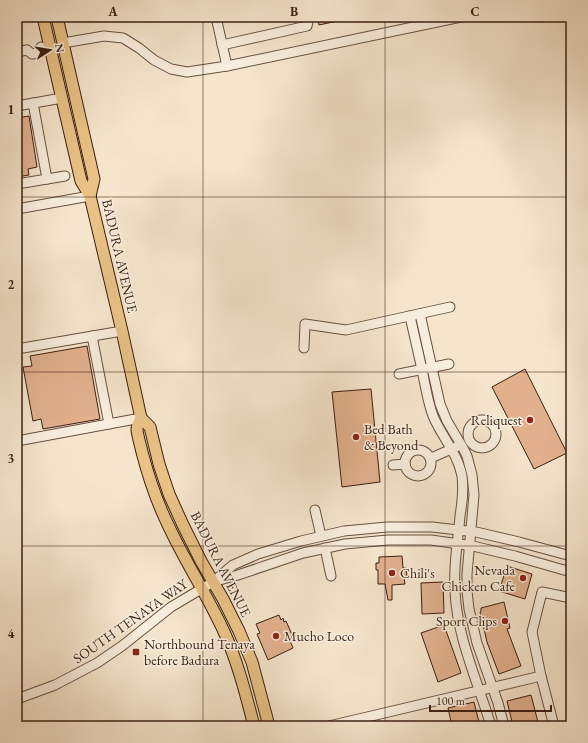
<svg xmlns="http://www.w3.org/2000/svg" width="588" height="743" viewBox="0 0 588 743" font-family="'EB Garamond',serif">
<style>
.building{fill:#e2b08d;stroke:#3a1f12}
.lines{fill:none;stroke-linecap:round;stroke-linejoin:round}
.minor-casing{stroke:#695040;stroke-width:11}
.major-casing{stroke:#3a1f12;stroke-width:13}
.minor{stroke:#f8eede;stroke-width:9}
.major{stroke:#eac286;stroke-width:11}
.grid{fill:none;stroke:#3a1f12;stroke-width:1;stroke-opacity:0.55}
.poi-dot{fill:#8f2418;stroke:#f8eede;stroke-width:1.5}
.labels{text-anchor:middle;stroke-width:3;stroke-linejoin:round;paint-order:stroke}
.street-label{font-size:14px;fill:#3a1f12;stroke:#f8eede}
.poi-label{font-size:14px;fill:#3a1f12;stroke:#f8eede;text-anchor:start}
.neatline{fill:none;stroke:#3a1f12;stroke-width:1.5}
.grid-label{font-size:13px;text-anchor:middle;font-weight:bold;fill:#3a1f12}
</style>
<rect width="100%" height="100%" fill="#f5e5cc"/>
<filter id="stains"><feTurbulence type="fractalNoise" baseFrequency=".005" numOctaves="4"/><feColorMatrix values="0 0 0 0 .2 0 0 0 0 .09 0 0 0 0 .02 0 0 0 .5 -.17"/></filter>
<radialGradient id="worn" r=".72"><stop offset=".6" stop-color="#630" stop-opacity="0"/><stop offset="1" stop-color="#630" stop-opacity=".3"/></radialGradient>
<g class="building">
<path d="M 318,17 L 341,17 L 342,20 L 319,25 Z"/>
<path d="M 29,116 L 37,167 L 28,169 L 29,175 L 17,177 L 17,118 Z"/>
<path d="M 87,346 L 100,419 L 43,429 L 41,419 L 33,421 L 23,367 L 32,366 L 30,356 Z"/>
<path d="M 525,369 L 567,453 L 534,469 L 492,387 Z"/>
<path d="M 371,389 L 380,482 L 342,487 L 332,392 Z"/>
<path d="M 402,556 L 403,568 L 406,568 L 407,576 L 404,577 L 405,584 L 392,585 L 392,600 L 388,600 L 385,584 L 378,584 L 378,570 L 376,570 L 376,563 L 379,563 L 379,557 Z"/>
<path d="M 507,566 L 532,574 L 525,599 L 499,591 Z"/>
<path d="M 443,582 L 444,613 L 422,614 L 421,583 Z"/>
<path d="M 504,602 L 510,628 L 507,629 L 521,666 L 499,674 L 487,642 L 480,612 L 481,611 L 481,608 Z"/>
<path d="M 279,615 L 281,620 L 283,618 L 284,622 L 286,621 L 294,639 L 290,641 L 293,648 L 268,660 L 257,634 L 260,633 L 256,624 Z"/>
<path d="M 444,625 L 461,673 L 438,682 L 421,633 Z"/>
<path d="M 531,695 L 539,726 L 513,726 L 507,701 Z"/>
<path d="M 474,702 L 480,726 L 452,726 L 448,708 Z"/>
</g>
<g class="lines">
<g class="minor-casing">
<g id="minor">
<path d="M 216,17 L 227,66"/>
<path d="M 63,43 L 104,36 L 123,38 L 139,48 L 154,60 L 171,69 L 187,72 L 227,66 L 461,17"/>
<path d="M 222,45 L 307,26 L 309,17"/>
<path d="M 27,50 L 32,54 L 38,53 L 41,47"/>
<path d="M 17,52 L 27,50"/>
<path d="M 17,106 L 62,98"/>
<path d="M 47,179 L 65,176"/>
<path d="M 17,184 L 47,179 L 33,103"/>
<path d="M 17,209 L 90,196"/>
<path d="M 420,314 L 440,404 L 447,421 L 463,448 L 467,456 L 472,475 L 474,495 L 467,574 L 467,591 L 469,609 L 477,643 L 498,703 L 504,726"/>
<path d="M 410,316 C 414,335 419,355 423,375 C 426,389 428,403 433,416 C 442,437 458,454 462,476 C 464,490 462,503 460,516 C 458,541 453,566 455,591 C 457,638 478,682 491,726"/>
<path d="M 92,336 L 109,424"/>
<path d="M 304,348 L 305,324 L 346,330 L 450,307"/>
<path d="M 17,349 L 122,331"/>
<path d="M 399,374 L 449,364"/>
<circle cx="482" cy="434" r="14"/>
<path d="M 17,441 L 141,418"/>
<circle cx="418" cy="463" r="13"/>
<path d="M 431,458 L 456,447"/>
<path d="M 393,465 L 405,464"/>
<path d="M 315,510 L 321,536"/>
<path d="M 325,548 L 331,576"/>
<path d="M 216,581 L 238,575 L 303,553 L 345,544 L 388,540 L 431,540 L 473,546 L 515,556 L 571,572"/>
<path d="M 541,676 L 554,726"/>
<path d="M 17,699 L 55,685 L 97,663 L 122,646 L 171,607 L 213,582 L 233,565 L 258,554 L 301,541 L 344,531 L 387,527 L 432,527 L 476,532 L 519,542 L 571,556"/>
<path d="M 329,726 L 541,676 L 532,632 L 542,592 L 571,598"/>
</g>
</g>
<g class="major-casing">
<g id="major">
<path d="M 43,17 L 81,181 L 90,196 L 122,331 L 141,418 L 150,427 L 159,464 L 169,494 L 183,525 L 201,561 L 223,599 L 239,631 L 252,662 L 269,726"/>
<path d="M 57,17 L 94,179 L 90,196"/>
<path d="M 141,418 C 140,421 137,425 137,429 C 137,434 141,447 142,452 C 149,479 158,505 170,529 C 187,565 209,598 225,634 C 238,663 246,695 254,726"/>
</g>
</g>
<use href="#minor" class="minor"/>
<use href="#major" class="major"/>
</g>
<path class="grid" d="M 203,17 L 203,726M 385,17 L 385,726M 17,197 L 571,197M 17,372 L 571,372M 17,546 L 571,546"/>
<g class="poi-dot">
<circle cx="530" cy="420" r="4"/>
<circle cx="356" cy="437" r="4"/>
<circle cx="392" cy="573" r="4"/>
<circle cx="523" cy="578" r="4"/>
<circle cx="505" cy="621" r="4"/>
<circle cx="276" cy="636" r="4"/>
<rect x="132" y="648" width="8" height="8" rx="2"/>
</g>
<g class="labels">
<g class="street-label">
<text transform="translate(120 256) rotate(77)" y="5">BADURA AVENUE</text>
<text transform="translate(221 564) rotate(63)" y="5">BADURA AVENUE</text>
<text transform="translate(130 621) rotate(-35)" y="5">SOUTH TENAYA WAY</text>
</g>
<g class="poi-label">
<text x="522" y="425" text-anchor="end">Reliquest</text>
<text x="364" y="434">Bed Bath<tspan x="364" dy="16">&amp; Beyond</tspan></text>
<text x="515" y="575" text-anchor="end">Nevada<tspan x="515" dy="16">Chicken Cafe</tspan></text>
<text x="400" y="578">Chili's</text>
<text x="497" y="626" text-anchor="end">Sport Clips</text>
<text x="284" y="641">Mucho Loco</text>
<text x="144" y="649">Northbound Tenaya<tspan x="144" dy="16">before Badura</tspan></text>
</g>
</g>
<rect width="588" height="743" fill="none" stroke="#f5e5cc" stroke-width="44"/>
<g transform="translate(50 50) rotate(78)" stroke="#f8eede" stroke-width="3" paint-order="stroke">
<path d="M0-3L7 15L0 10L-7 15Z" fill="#3a1f12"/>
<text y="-6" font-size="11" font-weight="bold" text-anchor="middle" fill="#3a1f12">N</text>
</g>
<path d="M430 705v6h121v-6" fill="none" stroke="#3a1f12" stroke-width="2"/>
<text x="436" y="705" font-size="12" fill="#3a1f12" stroke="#f8eede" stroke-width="3" paint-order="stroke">100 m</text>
<rect x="22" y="22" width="544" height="699" class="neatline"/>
<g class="grid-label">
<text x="113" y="16">A</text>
<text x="294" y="16">B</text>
<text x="475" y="16">C</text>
<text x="11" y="114">1</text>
<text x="11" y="289">2</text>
<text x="11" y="463">3</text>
<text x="11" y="638">4</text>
</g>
<rect width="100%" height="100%" filter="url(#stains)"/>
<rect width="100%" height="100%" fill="url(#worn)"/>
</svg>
